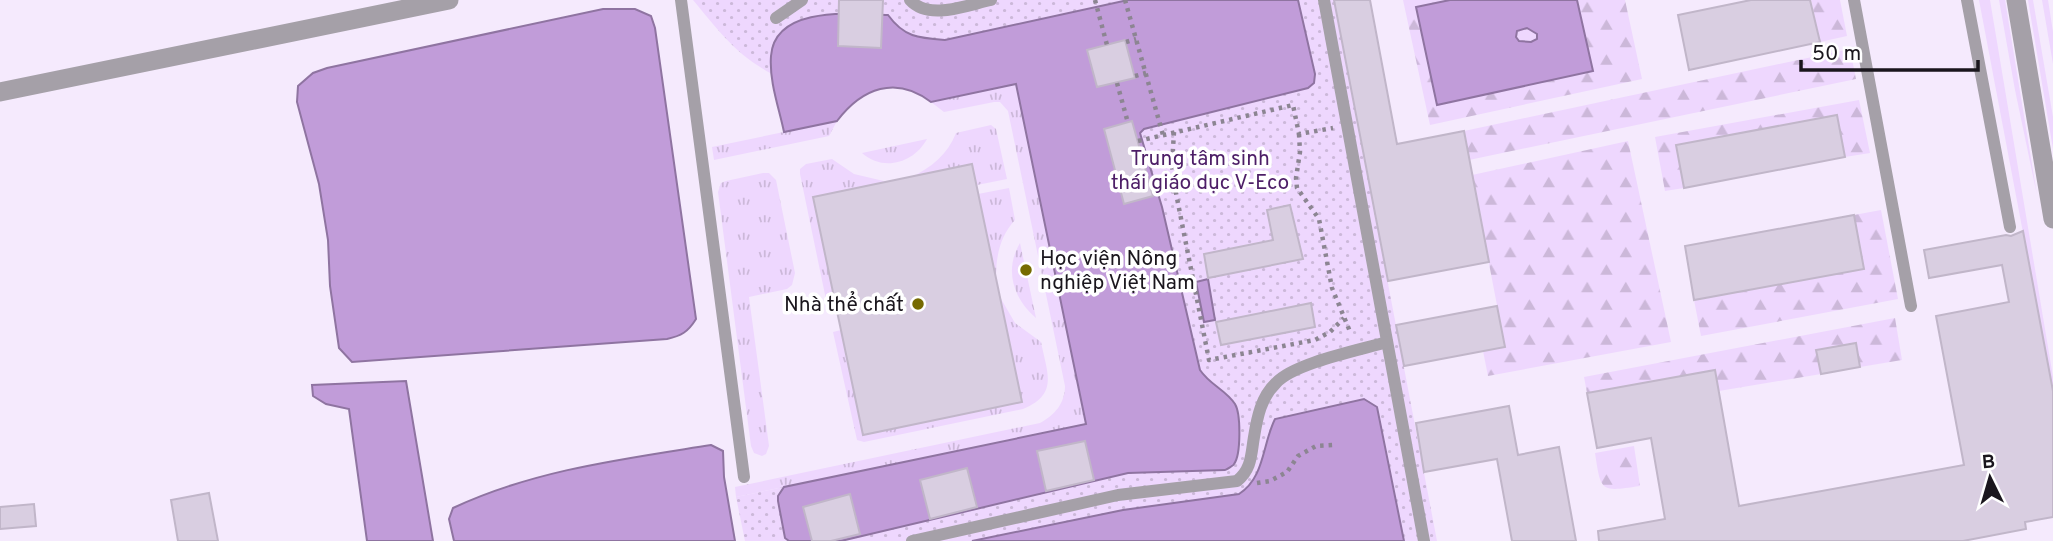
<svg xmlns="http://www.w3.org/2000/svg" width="2053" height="541" viewBox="0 0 2053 541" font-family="Overpass,sans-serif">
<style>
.grass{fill:url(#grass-tufts)}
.forest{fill:url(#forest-firs)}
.park{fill:url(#park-dots)}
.garden{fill:#eed7fe}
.water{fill:#c19cd9;stroke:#8f74a1;stroke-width:2;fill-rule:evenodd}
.building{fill:#d9cee1;stroke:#c1b6c9;stroke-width:2}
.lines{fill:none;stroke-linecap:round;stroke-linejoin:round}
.path{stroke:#8c8592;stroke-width:4.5;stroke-dasharray:3.5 5;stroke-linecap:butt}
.service{stroke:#a5a0a8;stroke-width:12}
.minor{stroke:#a5a0a8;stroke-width:19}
.poi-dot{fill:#766a01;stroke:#fff;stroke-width:2.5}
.labels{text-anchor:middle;stroke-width:7;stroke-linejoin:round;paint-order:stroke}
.park-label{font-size:21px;fill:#4d1e67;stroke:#fff}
.poi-label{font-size:21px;fill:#1a161d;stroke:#fff;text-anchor:start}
</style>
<defs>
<pattern id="grass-tufts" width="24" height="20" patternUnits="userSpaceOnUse" patternTransform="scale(1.75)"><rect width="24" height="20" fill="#eed7fe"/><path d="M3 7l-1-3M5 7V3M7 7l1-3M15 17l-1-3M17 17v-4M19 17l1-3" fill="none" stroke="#ccb8d9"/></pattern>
<pattern id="forest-firs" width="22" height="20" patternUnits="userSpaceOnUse" patternTransform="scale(1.75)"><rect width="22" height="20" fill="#eed7fe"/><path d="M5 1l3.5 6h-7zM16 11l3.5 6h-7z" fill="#ccb8d9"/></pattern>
<pattern id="park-dots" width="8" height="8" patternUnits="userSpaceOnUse" patternTransform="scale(1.75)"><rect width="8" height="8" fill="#eed7fe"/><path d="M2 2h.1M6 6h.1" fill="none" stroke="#ccb8d9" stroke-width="1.8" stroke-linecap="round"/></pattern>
</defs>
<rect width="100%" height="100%" fill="#f5eafd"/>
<g class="grass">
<path d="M 1016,84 L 1086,424 L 736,497 L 735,487 L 1040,423 C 1055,415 1065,403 1065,386 L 1008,111 L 1000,102 L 994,102 L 944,112 L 931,102 Z"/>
<path d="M 837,121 L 829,136 L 714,160 L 712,147 Z"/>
<path d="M 991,125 L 996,129 L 1007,179 L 977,185 L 972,164 L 911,177 C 931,168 948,154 956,133 Z"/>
<path d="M 927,139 C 914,163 883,172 862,153 Z"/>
<path d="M 832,159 L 854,174 L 888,182 L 813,198 L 837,312 L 829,314 L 800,174 L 800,169 L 806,164 Z"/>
<path d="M 763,173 L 769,173 L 776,180 L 795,273 L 792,285 L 787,289 L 749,297 L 769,446 L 766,454 L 762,456 L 754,453 L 751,446 L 718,192 L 721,183 L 726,181 Z"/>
<path d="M 1009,188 L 1015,220 C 1000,236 996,256 996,278 L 978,194 Z"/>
<path d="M 1020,243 L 1036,318 C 1013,298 1004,270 1020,243 Z"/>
<path d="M 1000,297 L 1015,323 L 1041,342 C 1047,373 1059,394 1023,409 L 864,442 L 857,440 L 833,332 L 841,330 L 863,435 L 1021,401 Z"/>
</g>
<g class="forest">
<path d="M 1403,0 L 1450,0 L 1416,8 L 1592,71 L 1577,0 L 1625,0 L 1642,79 L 1430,125 Z"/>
<path d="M 1811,0 L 1840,0 L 1847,36 L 1820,42 Z"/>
<path d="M 1524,29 L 1533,30 L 1537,34 L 1537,39 L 1531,42 L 1519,41 L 1516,37 L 1517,31 Z"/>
<path d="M 1850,49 L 1856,79 L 1469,160 L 1464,131 Z"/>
<path d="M 1859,100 L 1870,153 L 1845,157 L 1836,115 L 1676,145 L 1684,188 L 1665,191 L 1655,137 Z"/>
<path d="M 1628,141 L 1671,342 L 1488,376 L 1483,351 L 1505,347 L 1472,175 Z"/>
<path d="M 1881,210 L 1898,299 L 1701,336 L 1694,300 L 1854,215 Z"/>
<path d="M 1895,318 L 1902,360 L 1860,367 L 1855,343 L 1817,350 L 1821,374 L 1719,391 L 1714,370 L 1587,393 L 1584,377 Z"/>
<path d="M 1634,446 L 1640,486 C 1600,492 1601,492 1595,453 Z"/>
</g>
<path class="park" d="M 693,0 L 1334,0 L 1437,541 L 745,541 L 736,497 L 1086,424 L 1016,84 L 931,102 C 896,75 862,88 837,121 L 784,132 L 772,74 C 735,54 719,31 693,0 Z"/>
<g class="garden">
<path d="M 1979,0 L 1990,0 L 2053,377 L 2053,391 Z"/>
<path d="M 1999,0 L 2005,0 L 2037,195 L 2015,90 Z"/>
<path d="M 2028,0 L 2033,0 L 2053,117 L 2053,149 Z"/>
<path d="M 2042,0 L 2048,0 L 2053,32 L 2053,64 Z"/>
</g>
<g class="water">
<path d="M 1128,0 L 1298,0 L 1315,74 L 1314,83 L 1308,88 L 1144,129 L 1140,133 L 1162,207 L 1200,370 C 1210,385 1226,390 1235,404 C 1241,414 1241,455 1234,464 C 1234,465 1226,470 1225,470 L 1128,473 L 841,541 L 789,541 L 785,538 L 778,501 L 778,496 L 784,487 L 1086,424 L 1016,84 L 931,102 C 896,75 862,88 837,121 L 784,132 C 779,108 769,81 771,56 C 775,5 853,14 888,15 C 904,37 918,38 945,40 Z"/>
<path d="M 1450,0 L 1577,0 L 1593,71 L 1437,105 L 1416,7 ZM 1527,28 L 1537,34 L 1537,39 L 1531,42 L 1519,41 L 1516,37 L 1517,31 Z"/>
<path d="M 603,9 L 635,9 L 651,16 L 655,28 L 696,319 C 688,332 681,336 667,339 L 352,362 L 339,348 L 330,286 L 328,240 L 319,184 L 297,102 L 298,86 L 313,73 L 327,68 Z"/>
<path d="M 1208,279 L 1215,320 L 1204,322 L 1196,282 Z"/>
<path d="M 406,381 L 433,541 L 367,541 L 349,409 L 326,404 L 313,396 L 312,385 Z"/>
<path d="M 1364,399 L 1377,407 L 1404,541 L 972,541 L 1123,510 L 1239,494 C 1265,477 1262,445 1275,419 Z"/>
<path d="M 711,445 L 723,451 L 724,477 L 735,541 L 454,541 L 449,519 L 453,508 C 534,470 623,459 711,445 Z"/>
</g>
<g class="building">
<path d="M 839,0 L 883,0 L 881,48 L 838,46 Z"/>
<path d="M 1334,0 L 1370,0 L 1397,144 L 1464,131 L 1489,262 L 1388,281 Z"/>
<path d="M 1751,0 L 1810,0 L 1820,42 L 1689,70 L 1678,15 Z"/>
<path d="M 1125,40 L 1135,78 L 1097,87 L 1087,50 Z"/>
<path d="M 1837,115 L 1845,157 L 1684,188 L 1676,145 Z"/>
<path d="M 1132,121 L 1153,196 L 1124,204 L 1104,129 Z"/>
<path d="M 972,164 L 1022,402 L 863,435 L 813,197 Z"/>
<path d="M 1290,205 L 1303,259 L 1208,278 L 1204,254 L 1273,240 L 1267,210 Z"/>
<path d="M 1854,215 L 1864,269 L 1694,300 L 1685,246 Z"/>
<path d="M 2023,231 L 2053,391 L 2053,517 L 2025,522 L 2026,529 L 1963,541 L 1599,541 L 1598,531 L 1665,519 L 1651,438 L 1597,448 L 1587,393 L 1715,370 L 1739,506 L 1964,465 L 1936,316 L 2009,302 L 2002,265 L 1929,278 L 1924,250 L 2006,235 L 2011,236 Z"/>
<path d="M 1311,303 L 1315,327 L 1221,345 L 1216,322 Z"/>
<path d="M 1497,306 L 1505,347 L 1404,366 L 1396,325 Z"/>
<path d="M 1856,343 L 1860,367 L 1821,374 L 1816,350 Z"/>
<path d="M 1509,406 L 1518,455 L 1559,447 L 1576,541 L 1512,541 L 1497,459 L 1424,472 L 1416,423 Z"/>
<path d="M 1085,441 L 1094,480 L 1046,491 L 1037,451 Z"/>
<path d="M 967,468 L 977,507 L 930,519 L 920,480 Z"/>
<path d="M 209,493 L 218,541 L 178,541 L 171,500 Z"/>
<path d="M 850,494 L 860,534 L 831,541 L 812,541 L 803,507 Z"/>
<path d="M 34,504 L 36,526 L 0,529 L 0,507 Z"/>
</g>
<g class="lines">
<g class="path">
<path d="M 1095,0 L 1107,45"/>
<path d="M 1125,0 L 1163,135"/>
<path d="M 1126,42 L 1136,39"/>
<path d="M 1135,76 L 1146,73"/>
<path d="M 1117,83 L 1128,123"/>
<path d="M 1174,132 L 1172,165 L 1174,183 L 1209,360 L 1315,340 L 1330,332 L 1344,318"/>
<path d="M 1299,134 L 1300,152 L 1296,178 L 1297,188 L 1319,219 L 1332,288 L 1351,334"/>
<path d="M 1138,141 L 1293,105 L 1299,134 L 1333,128"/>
<path d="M 1257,483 L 1270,481 L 1287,472 L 1298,456 L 1316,446 L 1334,445"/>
</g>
<g class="service">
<path d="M 681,0 L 744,477"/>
<path d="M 910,0 C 929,21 967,5 991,0"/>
<path d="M 1324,0 L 1424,541"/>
<path d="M 1854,0 L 1911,306"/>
<path d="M 1967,0 L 2010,227"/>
<path d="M 776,18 L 802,0"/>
<path d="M 912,541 L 1118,495 L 1237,481 C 1252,469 1251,454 1254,437 C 1257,418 1261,397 1276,383 C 1294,363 1360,350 1387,342"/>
</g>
<g class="minor">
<path d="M 2016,0 L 2053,219"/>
<path d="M 0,92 L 449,0"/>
</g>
</g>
<g class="poi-dot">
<circle cx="1026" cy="270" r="7"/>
<circle cx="918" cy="304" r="7"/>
</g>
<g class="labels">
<g class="park-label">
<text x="1200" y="165">Trung tâm sinh<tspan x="1200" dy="24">thái giáo dục V-Eco</tspan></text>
</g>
<g class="poi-label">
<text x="1040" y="265">Học viện Nông<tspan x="1040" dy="24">nghiệp Việt Nam</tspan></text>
<text x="904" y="311" text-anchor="end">Nhà thể chất</text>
</g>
</g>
<g transform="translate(1990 478) rotate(355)" stroke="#ffffff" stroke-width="5" paint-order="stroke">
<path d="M0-5L12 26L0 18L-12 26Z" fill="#1a161d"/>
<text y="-10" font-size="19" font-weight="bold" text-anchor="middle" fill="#1a161d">B</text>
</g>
<path d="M1801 60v10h177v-10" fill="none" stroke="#1a161d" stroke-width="3.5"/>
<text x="1812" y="60" font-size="21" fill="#1a161d" stroke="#ffffff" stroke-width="5" paint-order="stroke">50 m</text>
</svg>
